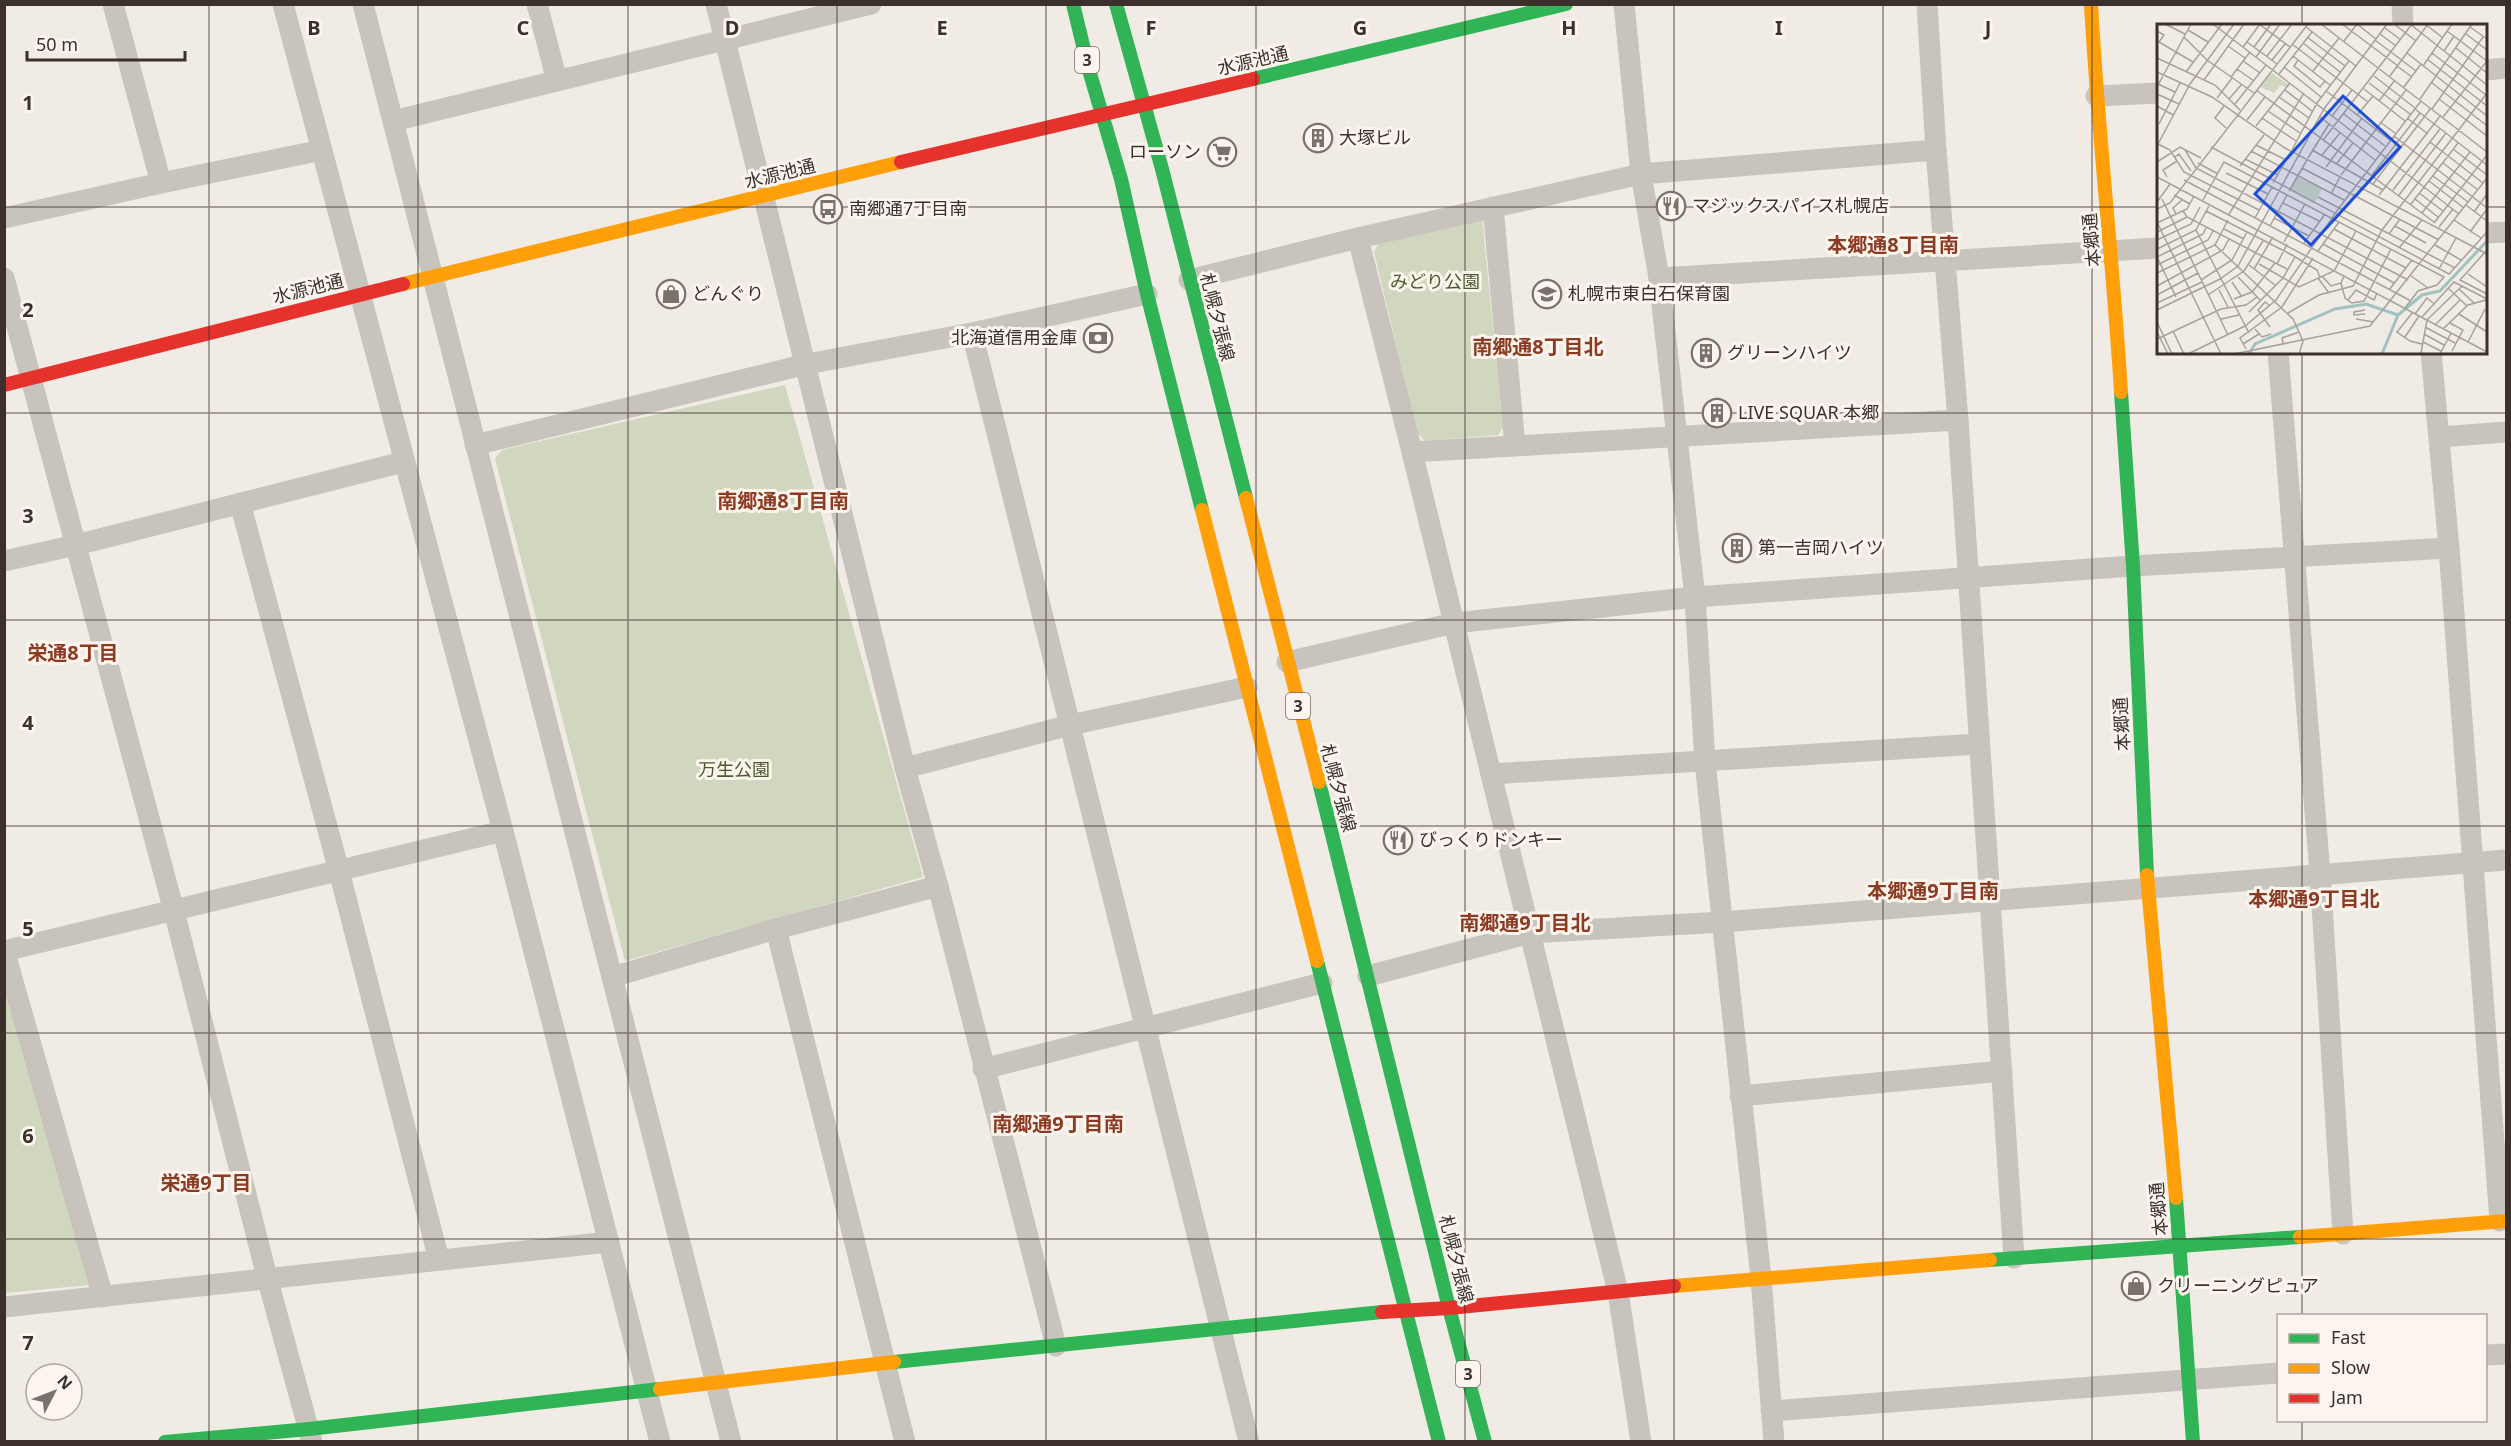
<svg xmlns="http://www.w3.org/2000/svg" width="2511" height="1446" viewBox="0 0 2511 1446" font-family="'Noto Sans','Noto Sans JP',sans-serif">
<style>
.green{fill:#d1d6bf}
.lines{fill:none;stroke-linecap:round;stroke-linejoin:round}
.street{stroke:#c9c3be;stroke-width:21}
.fast{stroke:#30b455;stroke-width:14}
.slow{stroke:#ff9f0a;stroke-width:14}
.jam{stroke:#e5322d;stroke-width:14}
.grid{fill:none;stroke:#3b302b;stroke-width:1.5;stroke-opacity:0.55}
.labels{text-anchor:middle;stroke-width:6;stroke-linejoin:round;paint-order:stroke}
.shield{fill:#fbf5ee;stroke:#756b66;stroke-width:1.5}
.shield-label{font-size:16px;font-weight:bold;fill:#3b302b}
.street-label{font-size:18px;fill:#3b302b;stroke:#fbf5ee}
.poi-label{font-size:18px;fill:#3b302b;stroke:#fbf5ee;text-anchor:start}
.park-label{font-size:18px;fill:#4a5a2e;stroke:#fbf5ee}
.neighbourhood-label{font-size:20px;font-weight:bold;fill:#8c3b22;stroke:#fbf5ee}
.inset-river{fill:none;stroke:#a1c2c1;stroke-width:3}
.inset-road{fill:none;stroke:#a8a09b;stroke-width:1.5}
.view{fill:#1d4ed8;fill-opacity:0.15;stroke:#1d4ed8;stroke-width:3}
.inset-edge{fill:none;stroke:#3b302b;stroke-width:3}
.grid-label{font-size:20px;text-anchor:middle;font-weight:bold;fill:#3b302b;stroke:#fbf5ee;stroke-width:6;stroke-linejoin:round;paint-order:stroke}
</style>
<rect width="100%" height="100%" fill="#f0ebe5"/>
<g class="green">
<path d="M 1482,217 L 1503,428 L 1498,435 L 1425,441 L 1417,433 L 1374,252 L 1381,238 Z"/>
<path d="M 785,385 L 923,877 L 625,961 L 495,459 L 502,450 Z"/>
<path d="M 4,982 L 90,1285 L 5,1293 Z"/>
</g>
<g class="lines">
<g class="street">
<path d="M 113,4 L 161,183"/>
<path d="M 283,4 L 503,831 L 660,1442"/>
<path d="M 363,4 L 731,1442"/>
<path d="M 537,4 L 557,81"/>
<path d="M 716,4 L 905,768 L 938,886 L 1056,1346"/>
<path d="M 1624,4 L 1641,174 L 1659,278 L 1695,597 L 1705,762 L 1761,1278 L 1774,1442"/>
<path d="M 1927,4 L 1936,150 L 1958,420 L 2014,1258"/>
<path d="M 2402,4 L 2403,26"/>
<path d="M 2486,70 L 2506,68"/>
<path d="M 2096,96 L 2158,93"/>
<path d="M 393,121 L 871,4"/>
<path d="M 1493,207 L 1515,446"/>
<path d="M 4,218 L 161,183 L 322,150"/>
<path d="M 2486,233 L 2506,232"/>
<path d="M 1358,238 L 1412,452 L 1618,1292 L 1641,1442"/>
<path d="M 4,278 L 174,911 L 268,1281 L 312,1442"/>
<path d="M 1659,278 L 2158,248"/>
<path d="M 1189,280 L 1358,238 L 1641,174 L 1936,150"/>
<path d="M 972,333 L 1249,1442"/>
<path d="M 2278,352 L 2320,874 L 2343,1234"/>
<path d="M 2431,352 L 2449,548 L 2500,1221"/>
<path d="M 2439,437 L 2506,432"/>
<path d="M 475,445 L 807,364 L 972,333 L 1147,294"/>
<path d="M 1412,452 L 1958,420"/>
<path d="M 240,503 L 339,871 L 439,1260"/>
<path d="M 4,561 L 76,545 L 403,462"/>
<path d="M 1287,662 L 1454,623 L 1695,597 L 2133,566 L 2449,548"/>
<path d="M 905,768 L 1070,725 L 1247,687"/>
<path d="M 1491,774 L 1979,744"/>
<path d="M 776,929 L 905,1442"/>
<path d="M 4,950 L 103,1297"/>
<path d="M 4,951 L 503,831"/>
<path d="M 1368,976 L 1530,933 L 1722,922 L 2506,860"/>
<path d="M 612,977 L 776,929 L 938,886"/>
<path d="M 983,1069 L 1322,983"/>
<path d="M 1740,1096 L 2002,1071"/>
<path d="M 4,1307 L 609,1242"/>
<path d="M 2486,1355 L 2506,1354"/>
<path d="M 1771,1411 L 2278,1373"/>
</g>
<g class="fast">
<path d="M 1073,4 L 1089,70 L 1121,179 L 1147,294 L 1202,510"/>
<path d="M 1116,4 L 1162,169 L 1246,498"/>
<path d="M 1253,79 L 1566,4"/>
<path d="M 2121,392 L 2133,566 L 2147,875"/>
<path d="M 1319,782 L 1449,1308 L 1485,1442"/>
<path d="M 1317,961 L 1439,1442"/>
<path d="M 2176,1198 L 2193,1442"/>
<path d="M 1990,1260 L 2300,1237"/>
<path d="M 894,1362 L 1382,1312"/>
<path d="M 165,1442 L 309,1429 L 660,1389"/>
</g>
<g class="slow">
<path d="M 2091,4 C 2098,133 2113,262 2121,392"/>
<path d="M 403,284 L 901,162"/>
<path d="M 1246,498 L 1319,782"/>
<path d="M 1202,510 L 1317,961"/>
<path d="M 2147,875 L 2176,1198"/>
<path d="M 2300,1237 L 2506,1221"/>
<path d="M 1674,1286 L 1990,1260"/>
<path d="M 660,1389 L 894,1362"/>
</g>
<g class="jam">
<path d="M 901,162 L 1253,79"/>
<path d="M 4,385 L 403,284"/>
<path d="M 1382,1312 L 1449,1308 L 1674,1286"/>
</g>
</g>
<path class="grid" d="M 209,4 L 209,1442M 418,4 L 418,1442M 628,4 L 628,1442M 837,4 L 837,1442M 1046,4 L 1046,1442M 1256,4 L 1256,1442M 1465,4 L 1465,1442M 1674,4 L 1674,1442M 1883,4 L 1883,1442M 2092,4 L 2092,1442M 2302,4 L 2302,26M 4,207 L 2158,207M 2486,207 L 2506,207M 2302,352 L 2302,1316M 4,413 L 2506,413M 4,620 L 2506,620M 4,826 L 2506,826M 4,1033 L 2506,1033M 4,1239 L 2506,1239M 2302,1420 L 2302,1442"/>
<defs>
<g id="building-ring" transform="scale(1.5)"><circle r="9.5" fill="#fbf5ee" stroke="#7a716c" stroke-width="1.5"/><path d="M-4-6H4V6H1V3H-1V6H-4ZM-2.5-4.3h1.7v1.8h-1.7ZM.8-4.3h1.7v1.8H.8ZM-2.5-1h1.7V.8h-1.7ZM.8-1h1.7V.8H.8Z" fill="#7a716c"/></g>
<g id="supermarket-ring" transform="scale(1.5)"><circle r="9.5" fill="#fbf5ee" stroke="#7a716c" stroke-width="1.5"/><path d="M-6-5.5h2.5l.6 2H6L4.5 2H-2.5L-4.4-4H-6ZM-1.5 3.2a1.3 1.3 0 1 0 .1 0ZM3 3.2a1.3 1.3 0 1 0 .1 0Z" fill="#7a716c"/></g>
<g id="restaurant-ring" transform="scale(1.5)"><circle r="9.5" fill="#fbf5ee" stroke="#7a716c" stroke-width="1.5"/><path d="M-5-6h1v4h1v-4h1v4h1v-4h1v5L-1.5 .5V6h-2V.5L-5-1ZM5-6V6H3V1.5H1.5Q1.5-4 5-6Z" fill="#7a716c"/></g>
<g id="bus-ring" transform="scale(1.5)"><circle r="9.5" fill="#fbf5ee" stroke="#7a716c" stroke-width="1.5"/><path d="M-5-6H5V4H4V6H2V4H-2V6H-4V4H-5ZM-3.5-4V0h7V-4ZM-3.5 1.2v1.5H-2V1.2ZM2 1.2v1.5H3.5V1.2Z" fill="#7a716c"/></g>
<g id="shop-ring" transform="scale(1.5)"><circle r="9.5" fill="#fbf5ee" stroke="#7a716c" stroke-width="1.5"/><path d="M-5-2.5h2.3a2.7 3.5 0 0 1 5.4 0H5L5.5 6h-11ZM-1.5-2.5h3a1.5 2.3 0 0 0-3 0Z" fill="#7a716c"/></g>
<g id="school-ring" transform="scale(1.5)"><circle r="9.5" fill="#fbf5ee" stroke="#7a716c" stroke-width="1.5"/><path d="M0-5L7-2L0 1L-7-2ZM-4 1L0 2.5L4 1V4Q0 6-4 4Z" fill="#7a716c"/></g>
<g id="bank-ring" transform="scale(1.5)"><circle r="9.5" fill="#fbf5ee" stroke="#7a716c" stroke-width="1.5"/><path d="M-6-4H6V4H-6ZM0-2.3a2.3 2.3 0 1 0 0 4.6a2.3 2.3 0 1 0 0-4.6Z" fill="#7a716c"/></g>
</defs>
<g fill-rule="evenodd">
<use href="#building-ring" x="1318" y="138"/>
<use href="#supermarket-ring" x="1222" y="152"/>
<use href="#restaurant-ring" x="1671" y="206"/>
<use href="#bus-ring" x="828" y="209"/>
<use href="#shop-ring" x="671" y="294"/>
<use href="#school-ring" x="1547" y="294"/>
<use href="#bank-ring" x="1098" y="338"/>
<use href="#building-ring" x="1706" y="353"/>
<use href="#building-ring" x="1717" y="413"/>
<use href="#building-ring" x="1737" y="548"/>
<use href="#restaurant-ring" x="1398" y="840"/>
<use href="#shop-ring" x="2136" y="1286"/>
</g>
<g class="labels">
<g class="shield">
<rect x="1075" y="47" width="24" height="26" rx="4.5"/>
<rect x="1286" y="693" width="24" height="26" rx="4.5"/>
<rect x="1456" y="1361" width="24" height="26" rx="4.5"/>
</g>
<g class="shield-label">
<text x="1087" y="66">3</text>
<text x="1298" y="712">3</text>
<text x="1468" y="1380">3</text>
</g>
<g class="street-label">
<text transform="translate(1253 61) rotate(-13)" y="6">水源池通</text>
<text transform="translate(780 174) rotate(-14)" y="6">水源池通</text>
<text transform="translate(2092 240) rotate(-95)" y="6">本郷通</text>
<text transform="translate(308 289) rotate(-14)" y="6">水源池通</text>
<text transform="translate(1217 317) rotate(76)" y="6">札幌夕張線</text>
<text transform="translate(2122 724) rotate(-93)" y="6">本郷通</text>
<text transform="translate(1338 788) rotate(75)" y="6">札幌夕張線</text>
<text transform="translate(2159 1209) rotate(-95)" y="6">本郷通</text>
<text transform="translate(1456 1259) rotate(76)" y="6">札幌夕張線</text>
</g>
<g class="poi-label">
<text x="1339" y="144">大塚ビル</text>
<text x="1201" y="158" text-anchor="end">ローソン</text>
<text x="1692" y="212">マジックスパイス札幌店</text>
<text x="849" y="215">南郷通7丁目南</text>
<text x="692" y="300">どんぐり</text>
<text x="1568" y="300">札幌市東白石保育園</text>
<text x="1077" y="344" text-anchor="end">北海道信用金庫</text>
<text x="1727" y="359">グリーンハイツ</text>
<text x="1738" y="419">LIVE SQUAR 本郷</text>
<text x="1758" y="554">第一吉岡ハイツ</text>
<text x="1419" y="846">びっくりドンキー</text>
<text x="2157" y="1292">クリーニングピュア</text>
</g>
<g class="park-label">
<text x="1435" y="288">みどり公園</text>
<text x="734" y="776">万生公園</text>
</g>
<g class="neighbourhood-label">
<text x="1893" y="252">本郷通8丁目南</text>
<text x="1538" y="354">南郷通8丁目北</text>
<text x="783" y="508">南郷通8丁目南</text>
<text x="73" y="660">栄通8丁目</text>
<text x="1933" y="898">本郷通9丁目南</text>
<text x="2314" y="906">本郷通9丁目北</text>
<text x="1525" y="930">南郷通9丁目北</text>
<text x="1058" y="1131">南郷通9丁目南</text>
<text x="206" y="1190">栄通9丁目</text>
</g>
</g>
<g transform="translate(2157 24)">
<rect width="330" height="330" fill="#f0ebe5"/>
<path d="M 115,49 L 132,61 L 129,64 L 124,61 L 117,69 L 103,63 ZM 140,153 L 165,165 L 157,180 L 133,167 Z" fill="#d1d6bf"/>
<path class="inset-river" d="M 241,291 L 265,271 L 283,267 L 330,217M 92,330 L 98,320 L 178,285 L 209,280 L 241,291M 225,330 L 241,291"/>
<path class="inset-road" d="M 8,0 L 28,10M 56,0 L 302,190M 102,0 L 133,23M 164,0 L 330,128M 185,0 L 241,42M 200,0 L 219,15M 237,0 L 259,17M 253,0 L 330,61M 268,0 L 286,14M 149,3 L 199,42M 313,3 L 330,15M 228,4 L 244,16M 31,6 L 51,18M 0,7 L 7,11 L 2,18 L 36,38M 290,7 L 330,37M 223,10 L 239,22M 309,10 L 330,26M 27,13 L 50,36 L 97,69M 150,13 L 188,42M 218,16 L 259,47M 187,17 L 200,0M 90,18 L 120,40M 146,19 L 183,48M 135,20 L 211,78M 71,22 L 88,34M 86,23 L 103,0M 97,23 L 114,0M 299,24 L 330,49M 287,27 L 297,12M 250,29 L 330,92M 275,29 L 329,71M 110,32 L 135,0M 136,32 L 173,61M 99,33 L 123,0M 0,34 L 58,61 L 83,86M 270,35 L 330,82M 115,36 L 128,20M 141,36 L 137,42 L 163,63 L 168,57M 86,37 L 103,49M 240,42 L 255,53M 266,42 L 295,0M 127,43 L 164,73M 80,45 L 97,57M 156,47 L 182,14M 0,48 L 55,73 L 128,124 L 330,230M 29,48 L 65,0M 122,50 L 155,8M 217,52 L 258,84M 233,52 L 271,0M 74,53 L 93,28M 47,56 L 87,0M 212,59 L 253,90M 275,59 L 329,101M 1,60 L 18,68M 0,63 L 34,0M 247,63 L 264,40M 207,65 L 248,97M 99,66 L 277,198M 128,66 L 155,87M 169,67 L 233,116M 0,70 L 22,80M 122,73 L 152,94M 60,74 L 75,54M 72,75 L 85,60M 263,75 L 315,0M 282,75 L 330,112M 222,77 L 238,56M 78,80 L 109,41M 0,82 L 16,91M 67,82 L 58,94 L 69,104M 258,85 L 330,141M 275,85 L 326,13M 111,87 L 143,109M 187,90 L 228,122M 201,90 L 216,72M 162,92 L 218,136M 175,92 L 195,66M 286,93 L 330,37M 105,94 L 139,117M 250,94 L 271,110M 90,96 L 108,73M 223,98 L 238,109M 2,100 L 23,59M 99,102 L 133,59M 237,112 L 330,184M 167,115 L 255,0M 273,118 L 326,159M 1,120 L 13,126 L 27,148 L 102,186M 99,121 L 129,136M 0,122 L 33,60 L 77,0M 54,123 L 292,250 L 330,208M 296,125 L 330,151M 28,126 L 39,144 L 251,256M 135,126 L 160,79 L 192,37M 155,126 L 226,166M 94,127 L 187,176M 165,131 L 183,109M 18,133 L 22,130 L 34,147M 151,134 L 172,100M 88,135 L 121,151M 0,138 L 23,123 L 44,134M 41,139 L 61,150M 180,139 L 196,119M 286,139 L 321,166M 83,142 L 107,111M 169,143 L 205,94M 145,144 L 282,216M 69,149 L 111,170M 184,151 L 249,66M 215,151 L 263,89M 276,152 L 311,178M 0,153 L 330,328M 10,153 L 6,146 L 20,137M 27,156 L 254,277M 272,157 L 307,184M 116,159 L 134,127M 216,160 L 274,84M 236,166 L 283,105M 132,167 L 150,136M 262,169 L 286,187M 174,170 L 183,153M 17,171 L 33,180M 222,171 L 284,91M 242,171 L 289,109M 161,173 L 298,244M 5,175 L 71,311M 258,175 L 281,193M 46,176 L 67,138 L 287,253 L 280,261 L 261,267 L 248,284M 0,178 L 13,160M 126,179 L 162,197M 254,180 L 301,119M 309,181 L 330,197M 0,185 L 13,179 L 151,0M 26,187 L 30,193 L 130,245M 49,187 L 135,231 L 160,246 L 163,253M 317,188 L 330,170M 265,189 L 313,128M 19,190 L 16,184 L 25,176M 72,190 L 147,69M 98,194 L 115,163M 117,194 L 152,212M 297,196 L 324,214M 0,198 L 64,330M 0,199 L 30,185 L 37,172M 277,199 L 330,131M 113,202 L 130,171M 238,202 L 269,219M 282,203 L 296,185M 67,205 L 87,215M 177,205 L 249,244M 39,206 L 92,309M 0,208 L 30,193M 313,208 L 330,185M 232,210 L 243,195M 0,216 L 34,200 L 43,183M 127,218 L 148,180M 147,219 L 168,190M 166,220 L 237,259M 58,221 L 136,295 L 146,317 L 142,330M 278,221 L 304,236M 242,224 L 265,196M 0,225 L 39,206 L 53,180M 330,226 L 303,256 L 330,270M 161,227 L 182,198M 0,233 L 46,210 L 49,204M 0,233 L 19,273M 102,240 L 142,263 L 177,247 L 199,207M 120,240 L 130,220M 0,241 L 51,216 L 56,207M 92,241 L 118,261M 97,245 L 116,213M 282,245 L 299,214M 0,249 L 58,221 L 71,196M 311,250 L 330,263M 165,252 L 174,262 L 184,259 L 187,252M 254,252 L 271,264M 81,253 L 104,277M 161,254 L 172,269M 44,256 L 75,236 L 90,208M 75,258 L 85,273M 184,259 L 188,274 L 195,279 L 207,277 L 234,225M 0,262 L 66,226 L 72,215M 291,264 L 310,282M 302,265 L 317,279M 62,266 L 71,283M 232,266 L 255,236M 0,271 L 41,249M 51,271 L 87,247 L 106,217M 77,275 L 95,268 L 118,239M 191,276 L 199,266 L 217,276 L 220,269M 0,279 L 45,258M 0,286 L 63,255 L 81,242 L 167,85 L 230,0M 208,286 L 197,288 L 197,291 L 208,290M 92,288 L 126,254 L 138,233M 256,288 L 240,308 L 253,317 L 265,320M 131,289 L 162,271 L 196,262 L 225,206 L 330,69M 258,290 L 270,274 L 276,279M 302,290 L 330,308M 265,293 L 297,258 L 330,275M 64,295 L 82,291M 199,295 L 217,298M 270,296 L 305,262M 0,298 L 15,330M 293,299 L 306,306 L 295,327M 278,301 L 303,276M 113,303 L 101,286 L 108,278 L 113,282M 268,303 L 298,319M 98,305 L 105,313 L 114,310M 286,305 L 311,281 L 329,276M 16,307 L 27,330M 0,308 L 11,330M 267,310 L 287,321M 248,313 L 262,292M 0,315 L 64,285 L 89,281 L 100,273M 266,318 L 284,327M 311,318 L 328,285M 126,319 L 125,314 L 142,308M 86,320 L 102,310M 89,325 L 83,314 L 125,283 L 156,234M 264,329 L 270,296M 31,330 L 88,302 L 119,276 L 182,184 L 264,77M 77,330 L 213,302 L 330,154M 283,330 L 294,309"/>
<path class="view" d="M 186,72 L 243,123 L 154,221 L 98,170 Z"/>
<rect width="330" height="330" class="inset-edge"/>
</g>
<g class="grid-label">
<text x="314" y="35">B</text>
<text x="523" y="35">C</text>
<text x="732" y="35">D</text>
<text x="942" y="35">E</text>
<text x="1151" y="35">F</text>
<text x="1360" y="35">G</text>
<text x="1569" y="35">H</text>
<text x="1779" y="35">I</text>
<text x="1988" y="35">J</text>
<text x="28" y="110">1</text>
<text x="28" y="317">2</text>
<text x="28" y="523">3</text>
<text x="28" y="730">4</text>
<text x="28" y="936">5</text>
<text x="28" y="1143">6</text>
<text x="28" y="1350">7</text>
</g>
<rect width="2511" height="1446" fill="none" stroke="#3b302b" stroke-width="12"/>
<rect x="2277" y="1314" width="210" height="108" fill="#fbf5ee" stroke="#aea6a0" stroke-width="1.5"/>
<rect x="2289" y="1334" width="30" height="9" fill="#30b455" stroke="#aea6a0" stroke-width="1.5"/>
<text x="2331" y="1344" font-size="18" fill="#3b302b">Fast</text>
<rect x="2289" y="1364" width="30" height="9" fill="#ff9f0a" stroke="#aea6a0" stroke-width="1.5"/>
<text x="2331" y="1374" font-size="18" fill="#3b302b">Slow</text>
<rect x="2289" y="1394" width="30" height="9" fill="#e5322d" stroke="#aea6a0" stroke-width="1.5"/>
<text x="2331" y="1404" font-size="18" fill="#3b302b">Jam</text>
<g transform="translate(54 1392) rotate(48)"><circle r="28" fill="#fbf5ee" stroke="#aea6a0" stroke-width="1.5"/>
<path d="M0-4.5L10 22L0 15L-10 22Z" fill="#7a716c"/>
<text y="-9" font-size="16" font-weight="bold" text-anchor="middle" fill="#3b302b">N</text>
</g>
<path d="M27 51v9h158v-9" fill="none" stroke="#3b302b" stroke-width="3"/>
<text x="36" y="51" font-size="18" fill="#3b302b" stroke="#fbf5ee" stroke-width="4.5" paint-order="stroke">50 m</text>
</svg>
